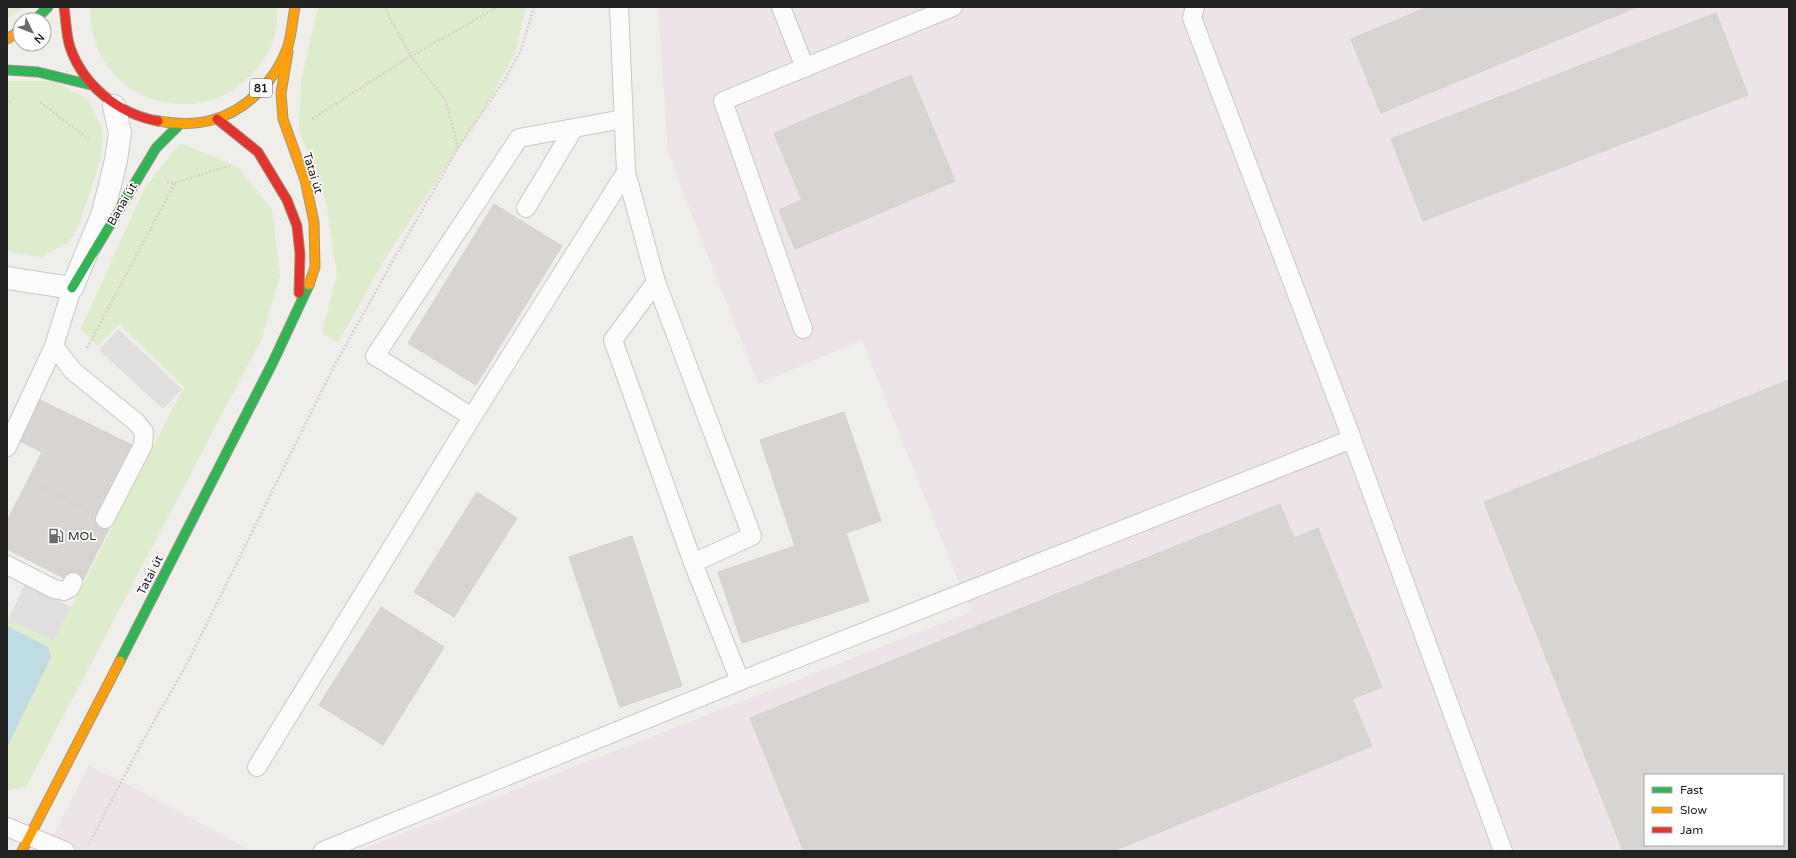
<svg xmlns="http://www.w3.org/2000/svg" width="1796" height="858" viewBox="0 0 1796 858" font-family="'Varela Round',sans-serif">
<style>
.industrial{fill:#ede4e9;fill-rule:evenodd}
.grass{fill:#ddeccb}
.parking{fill:#e0dfde}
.water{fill:#bfdbe3}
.building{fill:#d7d4d2;stroke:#d3d0cc;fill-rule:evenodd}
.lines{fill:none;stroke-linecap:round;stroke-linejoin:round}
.lane-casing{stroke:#c9c8c7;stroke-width:20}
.street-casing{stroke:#c9c8c7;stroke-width:24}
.fast-casing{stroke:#999a82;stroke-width:11}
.slow-casing{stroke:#999a82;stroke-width:11}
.jam-casing{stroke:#999a82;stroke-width:11}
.path{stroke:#dccecd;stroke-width:2.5;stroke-dasharray:2 2;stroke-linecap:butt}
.lane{stroke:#fdfcfc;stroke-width:18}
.street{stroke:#fdfcfc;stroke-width:22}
.fast{stroke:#30b455;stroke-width:9}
.slow{stroke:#ff9f0a;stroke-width:9}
.jam{stroke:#e5322d;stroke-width:9}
.labels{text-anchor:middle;stroke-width:3.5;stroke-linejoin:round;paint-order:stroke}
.shield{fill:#fff;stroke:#646464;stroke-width:1}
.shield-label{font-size:11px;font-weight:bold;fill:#222}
.street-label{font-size:12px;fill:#222;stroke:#fff}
.poi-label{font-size:12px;fill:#222;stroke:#fff;text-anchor:start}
</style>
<rect width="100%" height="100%" fill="#f0eeeb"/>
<g class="industrial">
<path d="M 658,7 L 1789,7 L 1789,851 L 358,851 L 971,612 L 862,340 L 758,384 L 668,153 ZM 1645,775 L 1783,775 L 1783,845 L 1645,845 Z"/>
<path d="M 89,766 L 127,784 L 252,851 L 45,851 Z"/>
</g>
<g class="grass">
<path d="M 7,7 L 27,7 L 7,18 Z"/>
<path d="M 91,7 L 278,7 C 277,16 277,26 275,34 C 271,49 263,62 253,73 C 210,120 136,113 103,59 C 94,43 89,25 91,7 Z"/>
<path d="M 318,7 L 526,7 L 515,54 L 481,115 L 387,255 L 338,343 L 322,333 L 337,274 L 326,202 L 299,130 L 301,81 Z"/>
<path d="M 7,81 L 55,81 L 88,100 L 103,130 L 101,158 L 79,225 L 69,242 L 42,257 L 7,252 Z"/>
<path d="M 180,143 L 238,167 L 272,210 L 280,276 L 262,338 L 26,787 L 7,790 L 7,620 L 54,641 L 184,387 L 119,324 L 98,346 L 81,329 L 144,189 Z"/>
</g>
<g class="parking">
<path d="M 118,329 L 182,389 L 163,409 L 99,350 Z"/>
<path d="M 25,584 L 71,607 L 54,641 L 8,620 Z"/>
</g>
<path class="water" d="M 7,626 L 48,647 L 51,657 L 7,748 Z"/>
<g class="building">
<path d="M 1428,7 L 1637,7 L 1381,113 L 1351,39 Z"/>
<path d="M 1716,13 L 1748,95 L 1423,221 L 1391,139 Z"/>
<path d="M 911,75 L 955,181 L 795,249 L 779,210 L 802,200 L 774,133 Z"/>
<path d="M 494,204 L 562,246 L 476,385 L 408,343 Z"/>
<path d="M 1789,380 L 1789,851 L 1623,851 L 1484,502 ZM 1645,775 L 1783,775 L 1783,845 L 1645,845 Z"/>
<path d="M 38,399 L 134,446 L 98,516 L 28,480 L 42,452 L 18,440 Z"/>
<path d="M 844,412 L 881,521 L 846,533 L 869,601 L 742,643 L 718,572 L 795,546 L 760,440 Z"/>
<path d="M 28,480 L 112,523 L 80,586 L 7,549 L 7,521 Z"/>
<path d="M 477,492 L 517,518 L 454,617 L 414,592 Z"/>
<path d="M 1280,504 L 1294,538 L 1318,528 L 1382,687 L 1352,699 L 1372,746 L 1113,851 L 804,851 L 750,718 Z"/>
<path d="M 632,536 L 682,686 L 620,707 L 569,557 Z"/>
<path d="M 381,607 L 444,647 L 383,745 L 319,705 Z"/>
</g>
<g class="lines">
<g class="lane-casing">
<g id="lane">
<path d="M 781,7 L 805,68"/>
<path d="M 1195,7 L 1192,18 L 1352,439 L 1503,851"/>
<path d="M 526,208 L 574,128 L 623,119"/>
<path d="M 656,282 L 613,340 L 693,563"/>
<path d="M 803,329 L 723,101 L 953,7"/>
<path d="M 54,346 L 73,371 L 136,422 L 144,432 L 143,445 L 105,519"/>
<path d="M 472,417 L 375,356 L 519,138 L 574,128"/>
<path d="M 7,447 L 54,346 L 72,288"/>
<path d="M 7,565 L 54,589 L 64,591 L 70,588 L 73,582"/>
<path d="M 740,681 L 1352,439"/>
<path d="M 257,767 L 472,417 L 626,172"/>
<path d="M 7,827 L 65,851"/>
<path d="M 323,851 L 740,681 L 693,563 L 752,536 L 656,282 L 626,172 L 619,7"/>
</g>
</g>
<g class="street-casing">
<path id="street" d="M 7,278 L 72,288 L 103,213 L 116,160 L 120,133 L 114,106"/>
</g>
<g class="fast-casing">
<g id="fast">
<path d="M 35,20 L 48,7"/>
<path d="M 7,70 L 38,72 L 91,85"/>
<path d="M 72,288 L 156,148 L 178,126"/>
<path d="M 120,661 L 273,362 L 309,285"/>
</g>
</g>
<g class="slow-casing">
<g id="slow">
<path d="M 7,39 L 20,31"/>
<path d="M 288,52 L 281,93 L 283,119 L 305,180 L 314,222 L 315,267 L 309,285"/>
<path d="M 158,121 C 175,124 194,125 212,120 C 246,111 275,81 287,49 C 292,35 292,21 295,7"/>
<path d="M 22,851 L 120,661"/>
</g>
</g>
<g class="jam-casing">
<g id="jam">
<path d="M 64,7 C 66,20 66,35 70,47 C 83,85 118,114 158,121"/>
<path d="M 217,119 L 258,152 L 287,200 L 297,226 L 300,254 L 299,293"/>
</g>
</g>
<g class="path">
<path d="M 384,7 L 411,56 L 446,101 L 458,148"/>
<path d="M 40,102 L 90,140"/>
<path d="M 7,104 L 14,98"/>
<path d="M 312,119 L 411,56 L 498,7"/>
<path d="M 167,182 L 175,183 L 231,165"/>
<path d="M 87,348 L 175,183"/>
<path d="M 89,844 L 141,744 L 187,664 L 332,370 L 395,257 L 458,148 L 505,79 L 521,50 L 534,7"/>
</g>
<use href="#lane" class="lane"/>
<use href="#street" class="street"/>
<use href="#fast" class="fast"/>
<use href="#slow" class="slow"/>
<use href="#jam" class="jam"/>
</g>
<defs>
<g id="fuel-bare" transform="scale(1.2)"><path d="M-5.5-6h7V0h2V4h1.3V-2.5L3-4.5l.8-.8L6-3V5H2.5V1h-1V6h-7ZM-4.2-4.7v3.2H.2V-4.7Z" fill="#6a6968" stroke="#fff" stroke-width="2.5" paint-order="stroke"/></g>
</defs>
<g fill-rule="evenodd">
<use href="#fuel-bare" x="56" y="536"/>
</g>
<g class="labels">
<rect class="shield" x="250" y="79" width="22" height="18" rx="3"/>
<g class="shield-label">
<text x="261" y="92">81</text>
</g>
<g class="street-label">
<text transform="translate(313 173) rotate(73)" y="4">Tatai út</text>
<text transform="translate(122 204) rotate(-60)" y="4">Banai út</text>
<text transform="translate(150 575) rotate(-63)" y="4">Tatai út</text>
</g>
<g class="poi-label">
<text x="68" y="540">MOL</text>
</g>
</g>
<rect width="1796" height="858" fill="none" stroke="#222222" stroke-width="16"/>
<rect x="1644" y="774" width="140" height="72" fill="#ffffff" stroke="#a7a7a7"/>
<rect x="1652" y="787" width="20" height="6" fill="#30b455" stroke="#a7a7a7"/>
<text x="1680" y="794" font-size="12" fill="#222222">Fast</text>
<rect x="1652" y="807" width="20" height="6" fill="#ff9f0a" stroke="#a7a7a7"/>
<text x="1680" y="814" font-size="12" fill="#222222">Slow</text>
<rect x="1652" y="827" width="20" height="6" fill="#e5322d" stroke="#a7a7a7"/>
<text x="1680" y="834" font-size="12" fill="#222222">Jam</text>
<g transform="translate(32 32) rotate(133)"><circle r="19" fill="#ffffff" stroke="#a7a7a7"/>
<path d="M0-3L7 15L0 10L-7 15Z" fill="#6a6968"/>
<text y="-6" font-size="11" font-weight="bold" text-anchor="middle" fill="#222222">N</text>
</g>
</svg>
